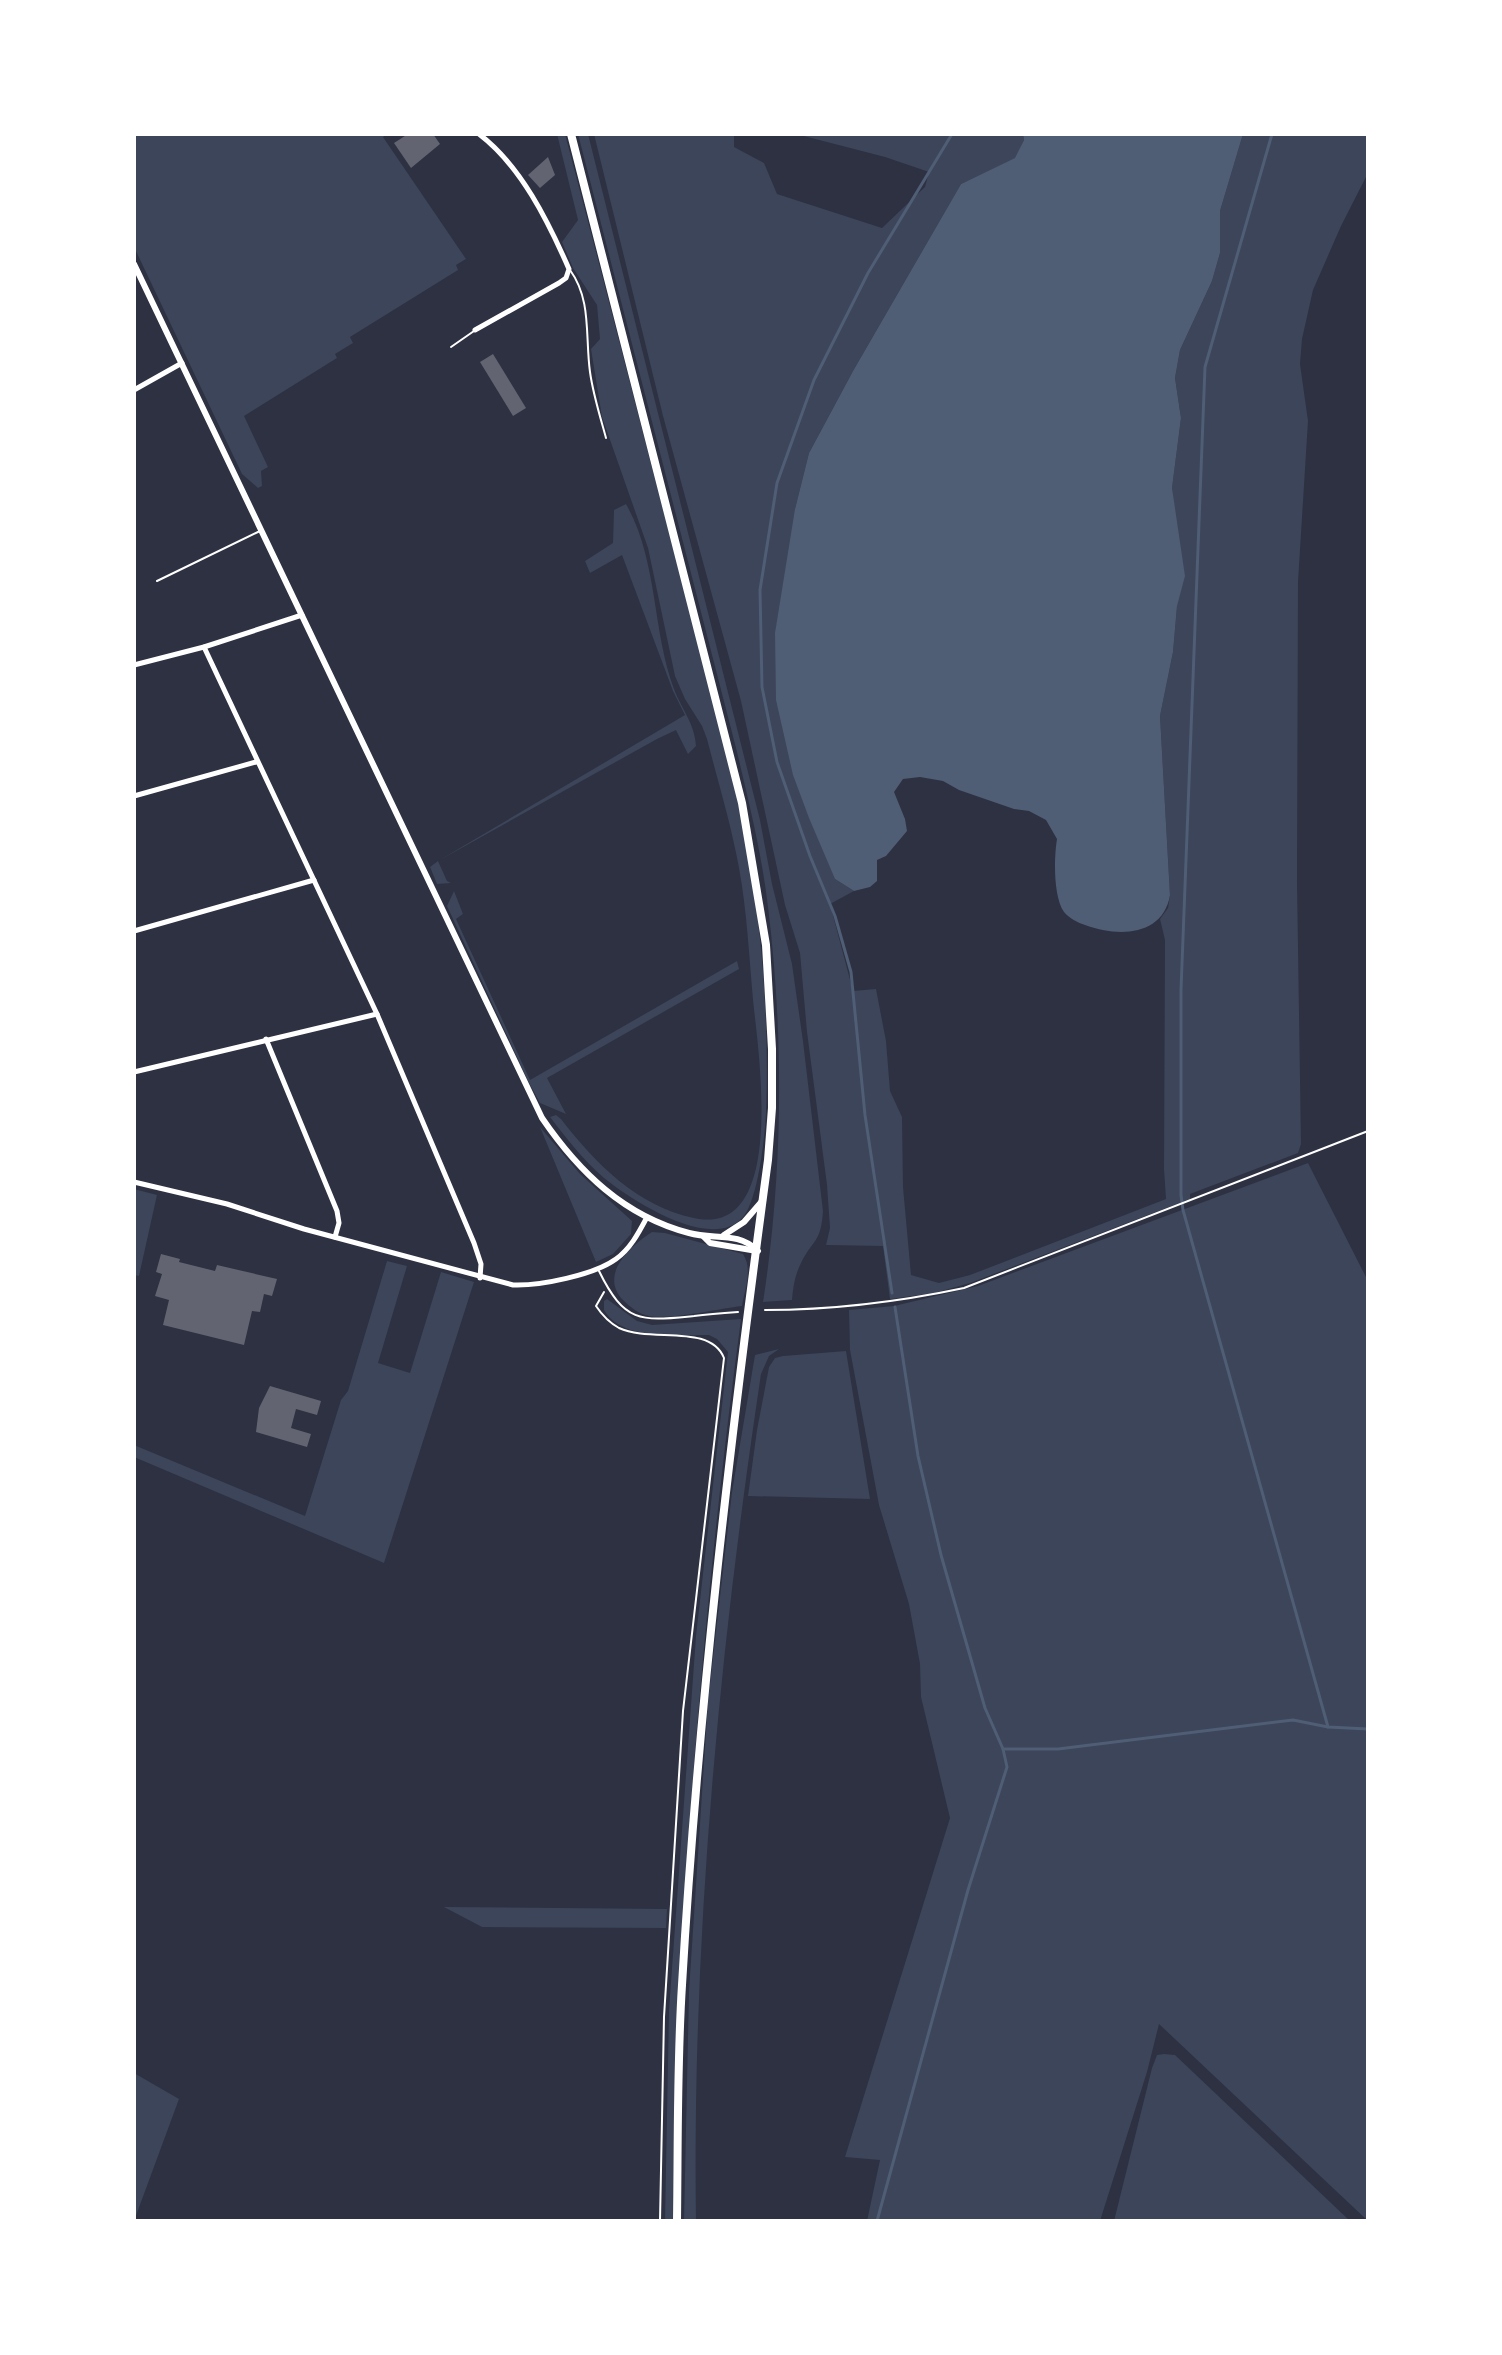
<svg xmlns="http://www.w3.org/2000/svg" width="1502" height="2355" viewBox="0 0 1502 2355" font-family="Signika,sans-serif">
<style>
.green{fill:#3c4559}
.water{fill:#4f5d75}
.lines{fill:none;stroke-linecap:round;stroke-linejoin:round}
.stream{stroke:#4f5d75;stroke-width:3}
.building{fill:#626471}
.path{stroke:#fff;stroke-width:2}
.service{stroke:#fff;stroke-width:2}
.minor{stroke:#fff;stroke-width:5}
.tertiary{stroke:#fff;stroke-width:6}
.primary{stroke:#fff;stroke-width:8}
</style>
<rect width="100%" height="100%" fill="#2d3142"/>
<g class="green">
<path d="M 134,134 L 387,134 L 383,137 L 466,259 L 456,265 L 458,270 L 350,337 L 353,343 L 335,354 L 337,358 L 244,416 L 268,467 L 261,471 L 262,486 L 258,488 L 242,474 L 134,247 Z"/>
<path d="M 557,134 L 565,134 C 603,278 640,422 678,567 C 705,671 737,776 753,883 C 764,958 769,1036 766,1113 C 765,1136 758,1200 743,1217 C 712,1253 631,1200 604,1178 C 583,1160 567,1139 550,1117 L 556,1115 L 561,1119 C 596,1164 637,1206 694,1218 C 788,1239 758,1050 753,1000 C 749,956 747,912 739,868 C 731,824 718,782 707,739 L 702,726 L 685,699 L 675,676 L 648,548 L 602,417 L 591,349 L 600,339 L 597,305 L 573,268 L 562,242 L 578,220 Z"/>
<path d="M 578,134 L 588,134 L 760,820 L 772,884 L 792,964 L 803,1041 L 823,1211 C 821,1243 813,1239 801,1263 C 795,1275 793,1287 792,1300 L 763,1302 C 783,1173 784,1037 768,907 C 762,855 749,803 737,752 Z"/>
<path d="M 594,134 L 734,134 L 734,147 L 764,163 L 777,194 L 882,228 L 925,187 L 929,172 L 885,157 L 796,134 L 1023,134 L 1024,140 L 1016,158 L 961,184 L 853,371 L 809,453 L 795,509 L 835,879 L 854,891 L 830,904 L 853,991 L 876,989 L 886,1041 L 890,1091 L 902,1117 L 903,1187 L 911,1275 L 939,1283 L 970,1275 L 1166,1199 L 1164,1169 L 1165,940 L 1160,919 L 1168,908 L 1170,895 L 1160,716 L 1173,652 L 1177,606 L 1172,488 L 1181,418 L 1175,378 L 1180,350 L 1212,281 L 1220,253 L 1220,211 L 1243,134 L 1368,134 L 1368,173 L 1341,226 L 1313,290 L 1302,339 L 1300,364 L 1308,421 L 1298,582 L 1297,881 L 1301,1144 L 1298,1153 L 1190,1194 L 1190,1199 L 970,1283 L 934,1293 L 890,1299 L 883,1246 L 826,1245 L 830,1228 L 827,1185 L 807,1032 L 800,953 L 785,905 L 741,701 L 663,416 Z"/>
<path d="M 626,504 C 658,560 652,630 674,689 C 681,708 695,724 696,746 L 688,754 L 676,730 L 657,739 L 438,861 L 447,881 L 451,883 L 437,884 L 430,867 L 438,861 L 685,715 L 673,691 L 622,555 L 590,573 L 585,561 L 613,543 L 614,510 Z"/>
<path d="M 454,891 L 463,914 L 456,919 L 530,1080 L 737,961 L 739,969 L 547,1078 L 566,1114 L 540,1103 L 528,1081 L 447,906 Z"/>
<path d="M 540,1127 L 580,1174 L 632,1221 L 631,1234 L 613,1254 L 596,1262 Z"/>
<path d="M 1308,1163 L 1368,1281 L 1368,2221 L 1159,2024 L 1147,2072 L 1100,2221 L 867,2221 L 880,2160 L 845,2157 L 950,1818 L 921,1697 L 920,1664 L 909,1604 L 879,1505 L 850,1350 L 849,1310 L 894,1306 L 978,1286 Z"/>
<path d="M 134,1189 L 157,1195 L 139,1276 L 134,1275 Z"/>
<path d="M 652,1232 L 665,1233 L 743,1254 C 753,1269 745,1289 742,1306 C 716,1309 672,1320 649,1316 C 639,1314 630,1307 623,1300 C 599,1275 629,1247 652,1232 Z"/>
<path d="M 387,1261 L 407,1266 L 378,1363 L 410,1373 L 441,1272 L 474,1282 L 384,1563 L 134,1457 L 134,1445 L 305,1516 L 341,1400 L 348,1391 Z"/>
<path d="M 607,1299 L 637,1321 L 652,1325 L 741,1319 C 717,1499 699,1681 687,1863 C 679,1982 672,2101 673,2221 L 665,2221 L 669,2010 L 696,1636 L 728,1352 L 717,1339 L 709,1335 C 677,1335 622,1341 604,1310 L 604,1301 Z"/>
<path d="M 779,1349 L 769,1356 L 761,1374 C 719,1654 692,1937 696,2221 L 684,2221 L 689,1991 L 708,1702 L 732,1492 L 755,1355 Z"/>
<path d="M 846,1351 L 870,1499 L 748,1496 L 757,1430 L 769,1367 L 775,1358 L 783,1356 Z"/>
<path d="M 444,1907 L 667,1909 L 666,1928 L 482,1927 Z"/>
<path d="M 1164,2054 L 1175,2055 L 1350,2221 L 1114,2221 L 1152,2068 L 1157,2055 Z"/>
<path d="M 134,2073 L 179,2099 L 134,2221 Z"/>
</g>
<path class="water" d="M 1023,134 L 1243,134 L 1220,211 L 1220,253 L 1212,281 L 1180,350 L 1175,378 L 1181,418 L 1172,488 L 1185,576 L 1177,606 L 1173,652 L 1160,716 L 1170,895 C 1163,937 1117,937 1085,925 C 1078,923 1069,918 1064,912 C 1053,896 1054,857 1057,839 L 1046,820 L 1029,811 L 1014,809 L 959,790 L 943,781 L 920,777 L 903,779 L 894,792 L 905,819 L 907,831 L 886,856 L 877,860 L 877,881 L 870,887 L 854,891 L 835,879 L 809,818 L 793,775 L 776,700 L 775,633 L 795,509 L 809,453 L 853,371 L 961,184 L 1015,158 L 1024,140 Z"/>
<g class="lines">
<g class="stream">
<path d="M 1272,134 L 1205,367 L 1181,990 L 1181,1195 L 1183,1210 L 1328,1727"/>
<path d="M 892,1293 L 865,1115 L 851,972 L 835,916 L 810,856 L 777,762 L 762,687 L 760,590 L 777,483 L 814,380 L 868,273 L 952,134"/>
<path d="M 895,1307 L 918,1456 L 941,1555 L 985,1708 L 1003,1749"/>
<path d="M 877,2221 L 968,1890 L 1007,1767 L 1003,1749 L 1058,1749 L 1293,1720 L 1328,1727 L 1368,1729"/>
</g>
</g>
<g class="building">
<path d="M 408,134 L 433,134 L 440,144 L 411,168 L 394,143 Z"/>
<path d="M 548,157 L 555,175 L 540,188 L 528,175 Z"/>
<path d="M 493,354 L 526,408 L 513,416 L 480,362 Z"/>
<path d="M 161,1254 L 180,1259 L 179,1262 L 215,1271 L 217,1265 L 277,1279 L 272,1296 L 264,1294 L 260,1312 L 252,1311 L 244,1345 L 163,1325 L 169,1300 L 155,1296 L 162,1274 L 156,1272 Z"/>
<path d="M 270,1386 L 321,1401 L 317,1415 L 296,1409 L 291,1428 L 311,1434 L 307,1447 L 256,1432 L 259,1408 Z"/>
</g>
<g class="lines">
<path class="path" d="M 604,1292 L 596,1306 C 602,1315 610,1323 619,1328 C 651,1343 710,1323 724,1358 L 683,1711 L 664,2017 L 660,2221"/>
<g class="service">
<path d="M 570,270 C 592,300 585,337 590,372 C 593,394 600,416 606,438"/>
<path d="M 451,347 L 474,331"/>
<path d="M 157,581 L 260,531"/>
<path d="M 599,1271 C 625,1324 641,1321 694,1316 C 709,1314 723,1313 738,1312"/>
<path d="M 765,1310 C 833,1310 898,1302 964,1288 L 1368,1131"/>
</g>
<g class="minor">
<path d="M 475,330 L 559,283 L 566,278 L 569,269 C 548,221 521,166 479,134"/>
<path d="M 134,390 L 182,363"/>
<path d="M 204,647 L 377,1014 L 474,1243 L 481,1264 L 480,1278"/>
<path d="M 134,665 L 204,647 L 302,615"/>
<path d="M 134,796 L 256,762"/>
<path d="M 134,931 L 314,880"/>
<path d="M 266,1039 L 337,1211 L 339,1223 L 335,1237"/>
<path d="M 134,1072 L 377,1014"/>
<path d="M 134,1182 L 227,1204 L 304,1229 L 513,1285 C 540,1286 594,1275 616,1259 C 630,1249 638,1234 646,1219"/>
</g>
<g class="tertiary">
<path d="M 134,264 L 542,1118 C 579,1172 624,1216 689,1233 C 714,1240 738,1231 758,1251"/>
<path d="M 724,1235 L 744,1222 L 763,1200"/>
<path d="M 704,1237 L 710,1243 L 757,1251"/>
</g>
<path class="primary" d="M 571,134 L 742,803 L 766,945 L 772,1049 L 772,1108 L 768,1160 C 731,1434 698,1709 682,1985 C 677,2063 678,2142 677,2221"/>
</g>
<rect width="1502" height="2355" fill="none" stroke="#ffffff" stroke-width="272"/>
</svg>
